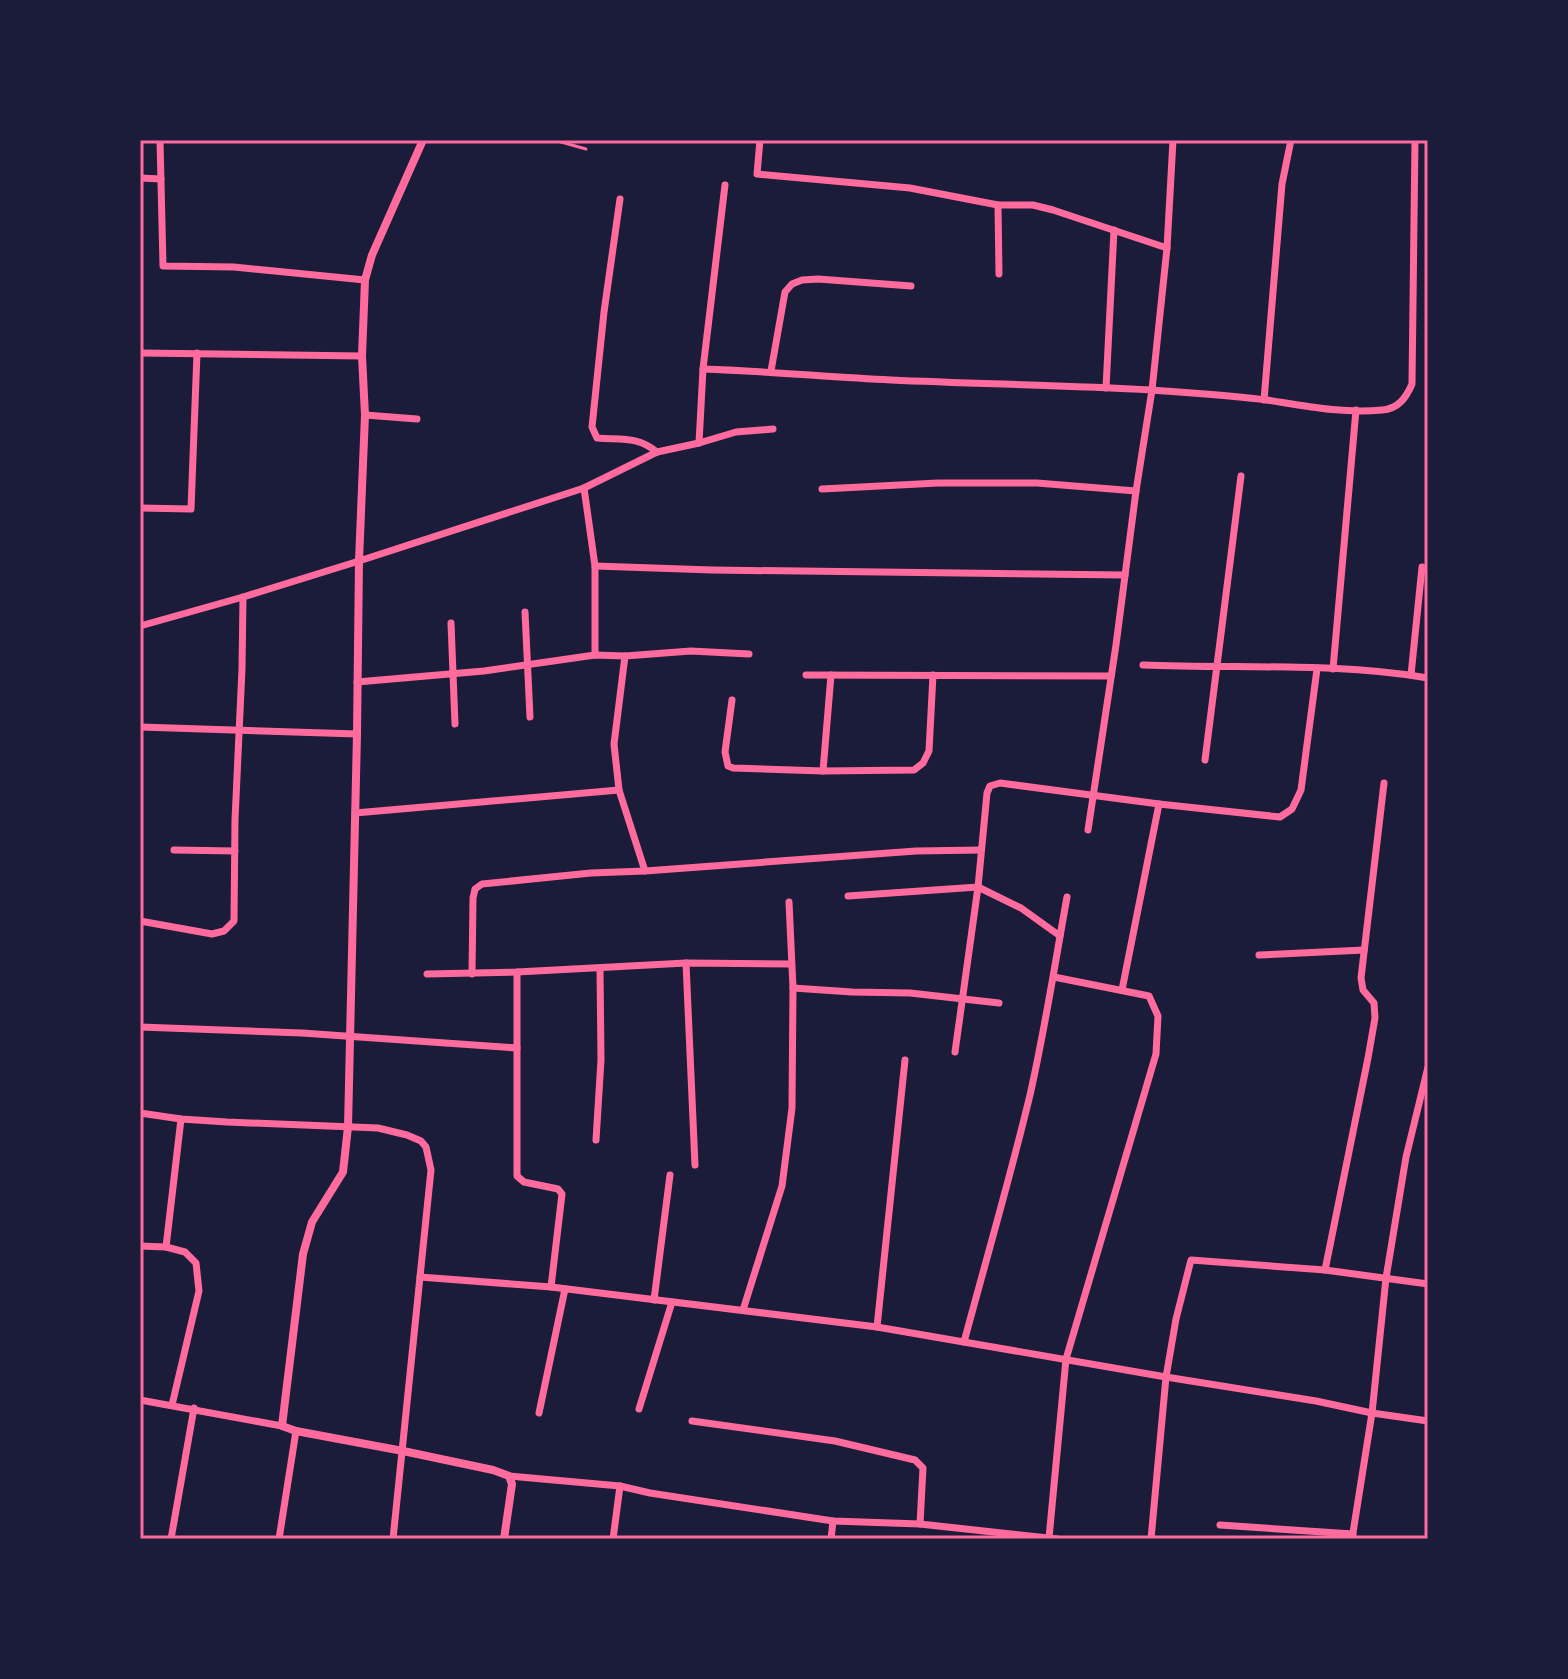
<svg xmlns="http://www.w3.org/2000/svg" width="1568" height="1679" viewBox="0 0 1568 1679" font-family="Poppins,sans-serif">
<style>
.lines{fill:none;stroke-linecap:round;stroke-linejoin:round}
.service{stroke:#ff6b9d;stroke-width:3}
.minor{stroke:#ff6b9d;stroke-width:7}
.tertiary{stroke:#ff6b9d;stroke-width:8}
.neatline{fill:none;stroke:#ff6b9d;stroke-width:3}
</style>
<rect width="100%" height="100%" fill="#1b1b3a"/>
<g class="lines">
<path class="service" d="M 554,140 L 586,149"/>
<g class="minor">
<path d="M 160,140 L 163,266 L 234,267 L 365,280"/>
<path d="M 760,140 L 757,174 L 910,188 L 998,205 L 1033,205 L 1053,210 L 1167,248"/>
<path d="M 140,178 L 161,179"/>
<path d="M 620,199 L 604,312 L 592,427 L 597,438 C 622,440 637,436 657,452"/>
<path d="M 998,205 L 999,274"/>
<path d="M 140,353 L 362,356"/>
<path d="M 703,369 C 766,371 828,377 891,380 C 978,384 1065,385 1152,390 C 1190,393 1229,395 1267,400 C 1305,406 1344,414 1382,410 C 1398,409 1406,398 1412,384 L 1415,140"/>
<path d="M 771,371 L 785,292 L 792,284 L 802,280 L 818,279 L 911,286"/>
<path d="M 1106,388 L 1114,230"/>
<path d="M 1264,400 L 1282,184 L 1291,140"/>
<path d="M 365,415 L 417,419"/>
<path d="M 699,443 L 703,369 L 725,185"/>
<path d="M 584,488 L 595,566 L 595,655"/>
<path d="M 822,489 L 938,483 L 1037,483 L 1136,491"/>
<path d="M 140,508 L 191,509 L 197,353"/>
<path d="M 595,566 L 712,570 L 1125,575"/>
<path d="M 525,612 L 530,717"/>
<path d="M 451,623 L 455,724"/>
<path d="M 140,626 L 243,597 L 359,561 L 584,488 L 657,452 L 699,443 L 736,432 L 773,429"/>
<path d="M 1143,665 C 1237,669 1334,662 1428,678"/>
<path d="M 1333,669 L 1356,410"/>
<path d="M 806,675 L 1111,676"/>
<path d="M 1411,675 L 1422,567"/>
<path d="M 357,682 L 484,671 L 595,655 L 625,656 L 691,651 L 749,654"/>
<path d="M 732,700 L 725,752 L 728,766 L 733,768 L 823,771 L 914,770 L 923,763 L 929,751 L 933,675"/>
<path d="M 140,727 L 357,734"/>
<path d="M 1205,760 L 1241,476"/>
<path d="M 823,771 L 831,675"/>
<path d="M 619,790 L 614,744 L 625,656"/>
<path d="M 355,813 L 619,790 L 645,871 L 916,851 L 981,850"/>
<path d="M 1088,830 L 1116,645 L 1136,491 L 1152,390 L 1167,248 L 1173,140"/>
<path d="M 174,850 L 235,851"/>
<path d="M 848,896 L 978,887 L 1021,908 L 1060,936"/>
<path d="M 140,921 L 212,934 L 224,931 L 234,921 L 235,820 L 242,669 L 243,597"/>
<path d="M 1259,955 L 1364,950"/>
<path d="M 686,963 L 695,1165"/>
<path d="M 517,972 L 517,1176 L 524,1182 L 558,1189 L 562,1194 L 551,1287"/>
<path d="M 427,974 L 517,972 L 686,963 L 791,964"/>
<path d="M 472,974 L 473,898 L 475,889 L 482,884 L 591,873 L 645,871"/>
<path d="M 793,988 L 852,992 L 910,993 L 999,1003"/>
<path d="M 1122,990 L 1159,804 L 1280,817 L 1292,809 L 1301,790 L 1317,669"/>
<path d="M 140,1027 L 302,1033 L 517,1048"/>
<path d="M 955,1052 L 978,887 L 987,793 L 990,786 L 1000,783 L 1159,804"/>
<path d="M 140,1113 L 181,1119 L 227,1122 L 378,1128 L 407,1135 L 421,1141 L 426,1147 L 431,1170 L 393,1539"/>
<path d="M 596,1140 L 601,1060 L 600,968"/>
<path d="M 140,1246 L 166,1247 L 185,1252 L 196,1263 L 199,1291 L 172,1405"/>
<path d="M 166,1247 L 181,1119"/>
<path d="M 1325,1270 L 1368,1058 L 1375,1018 L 1374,1003 L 1363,990 L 1361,978 L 1384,783"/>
<path d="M 420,1277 L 551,1287 L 877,1327 L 1166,1377 L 1316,1401 L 1372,1413 L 1428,1421"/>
<path d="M 654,1300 L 670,1175"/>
<path d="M 743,1310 L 782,1186 L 792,1108 L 793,988 L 789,902"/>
<path d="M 877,1327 L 905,1060"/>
<path d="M 964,1342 C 986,1260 1010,1178 1030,1095 C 1045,1029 1055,963 1067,897"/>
<path d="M 140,1400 L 282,1426"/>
<path d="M 639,1409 L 672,1302"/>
<path d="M 539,1413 L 565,1289"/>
<path d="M 692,1421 L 835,1441 L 915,1460 L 923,1468 L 920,1524"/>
<path d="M 509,1476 L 620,1486 L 650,1493 L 833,1521 L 920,1524 L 1057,1539"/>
<path d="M 1220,1525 L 1353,1534"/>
<path d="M 1049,1538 L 1066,1359 L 1156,1054 L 1158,1016 L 1149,996 L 1054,977"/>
<path d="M 171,1539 L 194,1408"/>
<path d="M 279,1539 L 296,1431"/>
<path d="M 613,1539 L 620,1486"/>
<path d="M 831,1539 L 833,1521"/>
<path d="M 1151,1539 L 1166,1377 L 1176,1319 L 1191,1260 L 1325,1270 L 1428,1284"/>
<path d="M 1352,1539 L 1372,1413 L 1386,1278 L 1406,1157 L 1428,1067"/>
</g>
<path class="tertiary" d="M 423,140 L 372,255 L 365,280 L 362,356 L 365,415 L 359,561 L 357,734 L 348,1127 L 343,1172 L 312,1222 L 303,1254 L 282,1426 L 296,1431 L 403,1451 L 493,1470 L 509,1476 L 512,1484 L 504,1539"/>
</g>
<rect width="1568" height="1679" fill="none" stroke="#1b1b3a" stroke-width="284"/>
<rect x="142" y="142" width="1284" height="1395" class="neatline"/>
</svg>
